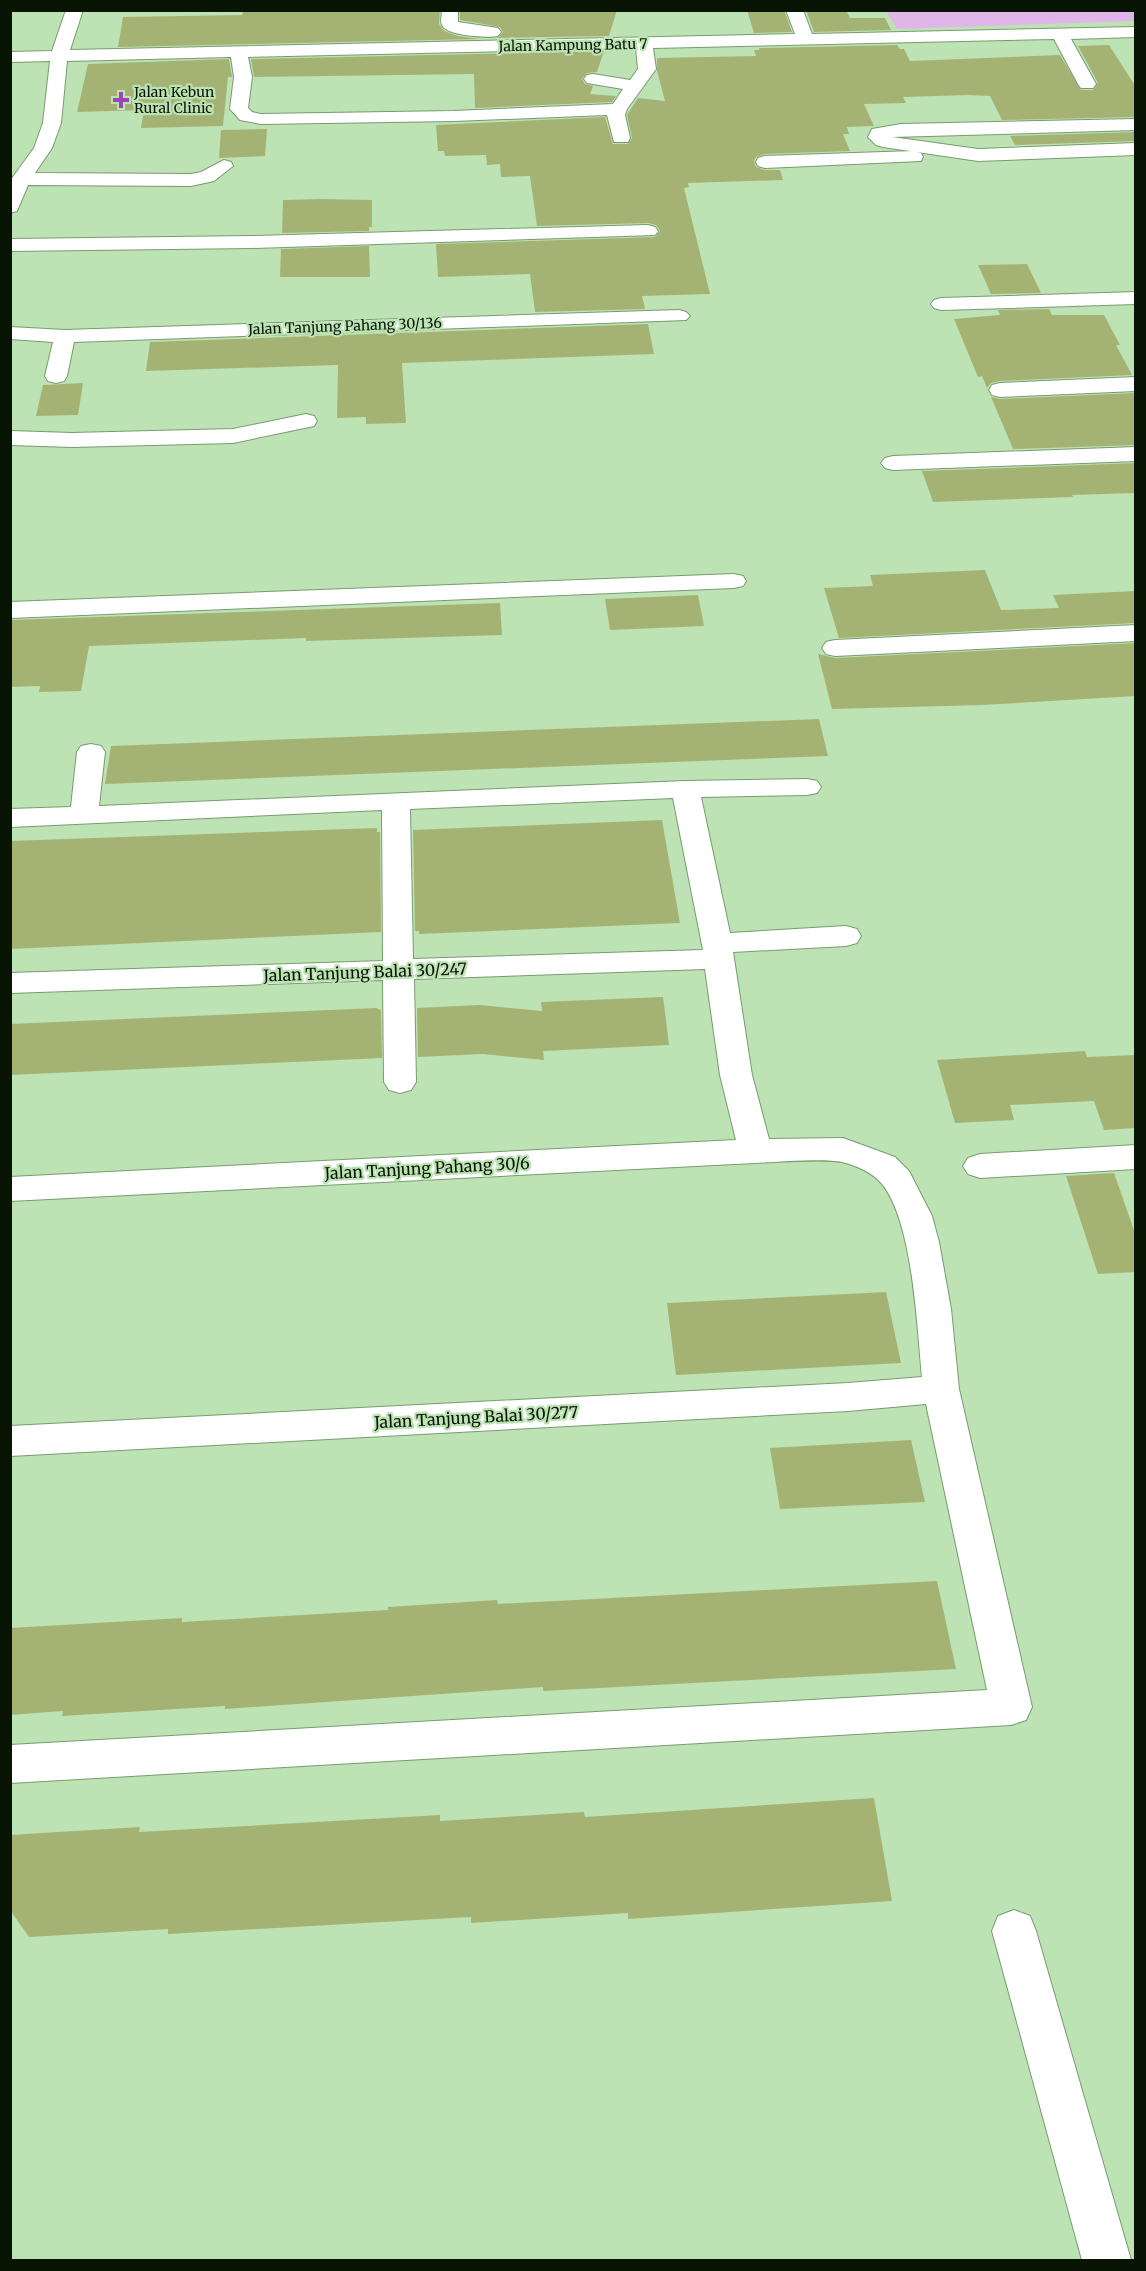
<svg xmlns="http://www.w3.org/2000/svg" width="1146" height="2271" viewBox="0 0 1146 2271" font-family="Merriweather,serif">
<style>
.green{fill:#e0b6ea}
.building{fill:#a4b374}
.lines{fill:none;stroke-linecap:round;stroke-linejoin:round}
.minor-casing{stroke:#789b6f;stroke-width:2}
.minor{fill:#fff;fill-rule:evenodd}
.poi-dot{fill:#9d45b1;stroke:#bde3b4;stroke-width:2}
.labels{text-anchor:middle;stroke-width:4.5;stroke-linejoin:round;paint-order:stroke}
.far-street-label{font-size:14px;fill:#081505;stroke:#bde3b4}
.far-poi-label{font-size:14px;fill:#081505;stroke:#bde3b4;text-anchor:start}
.street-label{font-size:16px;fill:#081505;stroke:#bde3b4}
</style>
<rect width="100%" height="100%" fill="#bde3b4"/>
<path class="green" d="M 1135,10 L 1135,21 L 897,29 L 886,11 Z"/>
<g class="building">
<path d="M 297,10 L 440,10 L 439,24 L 444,31 L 458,36 L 480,39 L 118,47 L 123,17 L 242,15 L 243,12 Z"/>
<path d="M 460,10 L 617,10 L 609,36 L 498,38 L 503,32 L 500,27 L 460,20 Z"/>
<path d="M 747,10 L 784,10 L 792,32 L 754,33 Z"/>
<path d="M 806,10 L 846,10 L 850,18 L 885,18 L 891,30 L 814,32 Z"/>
<path d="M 897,45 L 900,49 L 904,49 L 910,61 L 1060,55 L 1081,90 L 1093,90 L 1098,83 L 1078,46 L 1109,45 L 1136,87 L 1136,117 L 1002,120 L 990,96 L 968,95 L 903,97 L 906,103 L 864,104 L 874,126 L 847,127 L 849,134 L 843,134 L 850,151 L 765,154 L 756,157 L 754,161 L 756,167 L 765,170 L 780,170 L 783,180 L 688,183 L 689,187 L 684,188 L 710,294 L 642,296 L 645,309 L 535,312 L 530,274 L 438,277 L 436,244 L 655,237 L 660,231 L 656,225 L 648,223 L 537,226 L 530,176 L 501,177 L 500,164 L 487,165 L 486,155 L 445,156 L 444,151 L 438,151 L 436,125 L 605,117 L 613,144 L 628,144 L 632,138 L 627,115 L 638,98 L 665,101 L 657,71 L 657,58 L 756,56 L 754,50 L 759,50 L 759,48 Z"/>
<path d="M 604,51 L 597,72 L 587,73 L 582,79 L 585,84 L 593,86 L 590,94 L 616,96 L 612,102 L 475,108 L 474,74 L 254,77 L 251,59 Z"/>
<path d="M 229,59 L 232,77 L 228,77 L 223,126 L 141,128 L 144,110 L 77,112 L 88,64 Z"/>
<path d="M 267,129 L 265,156 L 219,158 L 221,130 Z"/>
<path d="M 1136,132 L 1136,141 L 1015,145 L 1010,136 Z"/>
<path d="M 321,199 L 372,200 L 372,227 L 369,227 L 369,231 L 282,233 L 283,200 Z"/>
<path d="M 369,246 L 370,277 L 280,277 L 281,249 Z"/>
<path d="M 1027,264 L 1041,293 L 991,294 L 978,265 Z"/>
<path d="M 1049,309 L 1052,315 L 1104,315 L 1120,345 L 1116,345 L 1132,375 L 1000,381 L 991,383 L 987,388 L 982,376 L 978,377 L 954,319 L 1000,315 L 998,310 Z"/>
<path d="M 648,324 L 654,354 L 402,363 L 406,423 L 366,424 L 366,417 L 337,418 L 338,365 L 146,371 L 150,342 Z"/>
<path d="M 83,383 L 78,415 L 36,416 L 43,385 Z"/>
<path d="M 1136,393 L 1136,445 L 1013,449 L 991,397 L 1000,399 Z"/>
<path d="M 1136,463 L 1136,493 L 1072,495 L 1073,497 L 933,502 L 922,471 Z"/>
<path d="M 985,570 L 1001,610 L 1059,608 L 1053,595 L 1136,591 L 1136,623 L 839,638 L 824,588 L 873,586 L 870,575 Z"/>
<path d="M 698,595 L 704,626 L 610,630 L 605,599 Z"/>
<path d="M 500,603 L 502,635 L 306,641 L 306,638 L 89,646 L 81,691 L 39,692 L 40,686 L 10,687 L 10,620 Z"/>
<path d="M 1136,643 L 1136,696 L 982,705 L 832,709 L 818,654 L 835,658 Z"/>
<path d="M 819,719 L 828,756 L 105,784 L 111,746 Z"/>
<path d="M 662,820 L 680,923 L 419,934 L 419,931 L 415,931 L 413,830 Z"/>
<path d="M 377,828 L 377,832 L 380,832 L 381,932 L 10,949 L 10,841 Z"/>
<path d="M 663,997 L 669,1045 L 543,1051 L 544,1060 L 483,1054 L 418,1057 L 417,1008 L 480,1005 L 542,1011 L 541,1002 Z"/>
<path d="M 376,1008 L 381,1010 L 382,1058 L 10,1075 L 10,1024 Z"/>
<path d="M 1085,1051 L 1087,1057 L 1136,1055 L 1136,1128 L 1104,1130 L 1094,1101 L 1010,1105 L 1014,1120 L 955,1123 L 937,1060 Z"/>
<path d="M 1114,1173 L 1136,1236 L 1136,1272 L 1098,1274 L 1066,1176 Z"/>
<path d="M 886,1292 L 901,1363 L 676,1375 L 667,1303 Z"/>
<path d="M 911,1440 L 925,1502 L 780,1509 L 770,1448 Z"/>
<path d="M 937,1581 L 956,1669 L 543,1691 L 543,1687 L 225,1709 L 225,1706 L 62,1716 L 63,1711 L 10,1715 L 10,1628 L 182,1618 L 182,1622 L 388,1610 L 388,1607 L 497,1600 L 498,1604 Z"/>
<path d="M 874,1798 L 892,1901 L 628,1919 L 628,1913 L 471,1923 L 471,1917 L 168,1934 L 168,1929 L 29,1937 L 10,1910 L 10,1835 L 140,1827 L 139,1832 L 440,1815 L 440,1821 L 584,1812 L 585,1817 Z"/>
</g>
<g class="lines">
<g class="minor-casing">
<g id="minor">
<path d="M 66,10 L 83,10 L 70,50 L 795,34 L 786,10 L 803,10 L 812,34 L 1136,27 L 1136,37 L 1071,39 L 1096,84 L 1093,88 L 1081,88 L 1078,84 L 1054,39 L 653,48 L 656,69 L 627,109 L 625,115 L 630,138 L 628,142 L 614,142 L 607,115 L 454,121 L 261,124 L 240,120 L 230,109 L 234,77 L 231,57 L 67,61 L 61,123 L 52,148 L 35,173 L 191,174 L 201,172 L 224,160 L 231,162 L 233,166 L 214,181 L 191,186 L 28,185 L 17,211 L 10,213 L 10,181 L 34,148 L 43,123 L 50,61 L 10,62 L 10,52 L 52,51 ZM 636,48 L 638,69 L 630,80 L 593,74 L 587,75 L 584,79 L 587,83 L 623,89 L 613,104 L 454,111 L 261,114 L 252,112 L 248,108 L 252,77 L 248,57 Z"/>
<path d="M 442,10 L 458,10 L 458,22 L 498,28 L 501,32 L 498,36 C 488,38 446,36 442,25 C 440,22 442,14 442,10 Z"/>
<path d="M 1136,119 L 1136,130 L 892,137 L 978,149 L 1136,143 L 1136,155 L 978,161 L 883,147 L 876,145 L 868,137 L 872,129 L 901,124 Z"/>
<path d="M 914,151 L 921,153 L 923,157 L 921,161 L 765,168 L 758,166 L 756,162 L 758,158 L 765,156 Z"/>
<path d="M 648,225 L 655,227 L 658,231 L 655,235 L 252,248 L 10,251 L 10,239 L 252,236 Z"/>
<path d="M 1136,292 L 1136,304 L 941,310 L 934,308 L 931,304 L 934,300 L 941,298 Z"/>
<path d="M 679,310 L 686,312 L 690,316 L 686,320 L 74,342 L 67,376 L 64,381 L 56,383 L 48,381 L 45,376 L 53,342 L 10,339 L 10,327 L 65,330 Z"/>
<path d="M 1136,377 L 1136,391 L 1000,397 L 992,395 L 989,390 L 992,385 L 1000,383 Z"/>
<path d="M 306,414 L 314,416 L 317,421 L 314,426 L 233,443 L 72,447 L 10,445 L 10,431 L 72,433 L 233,429 Z"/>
<path d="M 1136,447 L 1136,461 L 893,470 L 885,468 L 881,463 L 885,458 L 893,456 Z"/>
<path d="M 734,574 L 743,576 L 746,581 L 743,586 L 734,588 L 10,618 L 10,602 Z"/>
<path d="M 1136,625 L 1136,641 L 835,656 L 826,654 L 822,648 L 826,642 L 835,640 Z"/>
<path d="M 91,744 L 101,746 L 105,752 L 99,806 L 685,781 L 807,779 L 817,781 L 821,787 L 817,793 L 807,795 L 701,797 L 730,933 L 846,926 L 857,929 L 861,936 L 857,943 L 846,946 L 733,952 L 752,1075 L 769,1139 L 843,1138 L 895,1157 L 909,1171 L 932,1216 L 939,1242 L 951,1309 L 959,1389 L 1032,1707 L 1026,1720 L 1011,1725 L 10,1783 L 10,1745 L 987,1690 L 926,1404 L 848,1411 L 10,1456 L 10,1426 L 848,1383 L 922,1377 C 917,1327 913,1222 882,1184 C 872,1172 857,1166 842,1162 C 825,1158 776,1162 755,1163 L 10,1201 L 10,1177 L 736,1140 L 720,1075 L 705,969 L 414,979 L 416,1082 L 411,1090 L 400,1093 L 389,1090 L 384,1082 L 383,980 L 10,993 L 10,973 L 383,961 L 382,810 L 10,827 L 10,809 L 71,807 L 77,752 L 81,746 ZM 673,798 L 703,950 L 413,959 L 410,809 Z"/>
<path d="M 1136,1145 L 1136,1169 L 980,1178 L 968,1174 L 963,1166 L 968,1158 L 980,1154 Z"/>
<path d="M 1014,1910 L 1030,1916 L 1036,1931 L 1131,2260 L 1082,2260 L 992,1931 L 998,1916 Z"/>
</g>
</g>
<use href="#minor" class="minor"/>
</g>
<path class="poi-dot" d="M118 91h6v6h6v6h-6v6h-6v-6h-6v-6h6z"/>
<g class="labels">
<g class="far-street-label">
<text transform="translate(573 45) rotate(-1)" y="5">Jalan Kampung Batu 7</text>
<text transform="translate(345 326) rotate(-2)" y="5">Jalan Tanjung Pahang 30/136</text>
</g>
<g class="far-poi-label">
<text x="134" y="97">Jalan Kebun<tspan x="134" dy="16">Rural Clinic</tspan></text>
</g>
<g class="street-label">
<text transform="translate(365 972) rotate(-2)" y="6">Jalan Tanjung Balai 30/247</text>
<text transform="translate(427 1168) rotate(-3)" y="6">Jalan Tanjung Pahang 30/6</text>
<text transform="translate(476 1417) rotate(-3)" y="6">Jalan Tanjung Balai 30/277</text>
</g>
</g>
<rect width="1146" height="2271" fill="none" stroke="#081505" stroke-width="24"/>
</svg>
